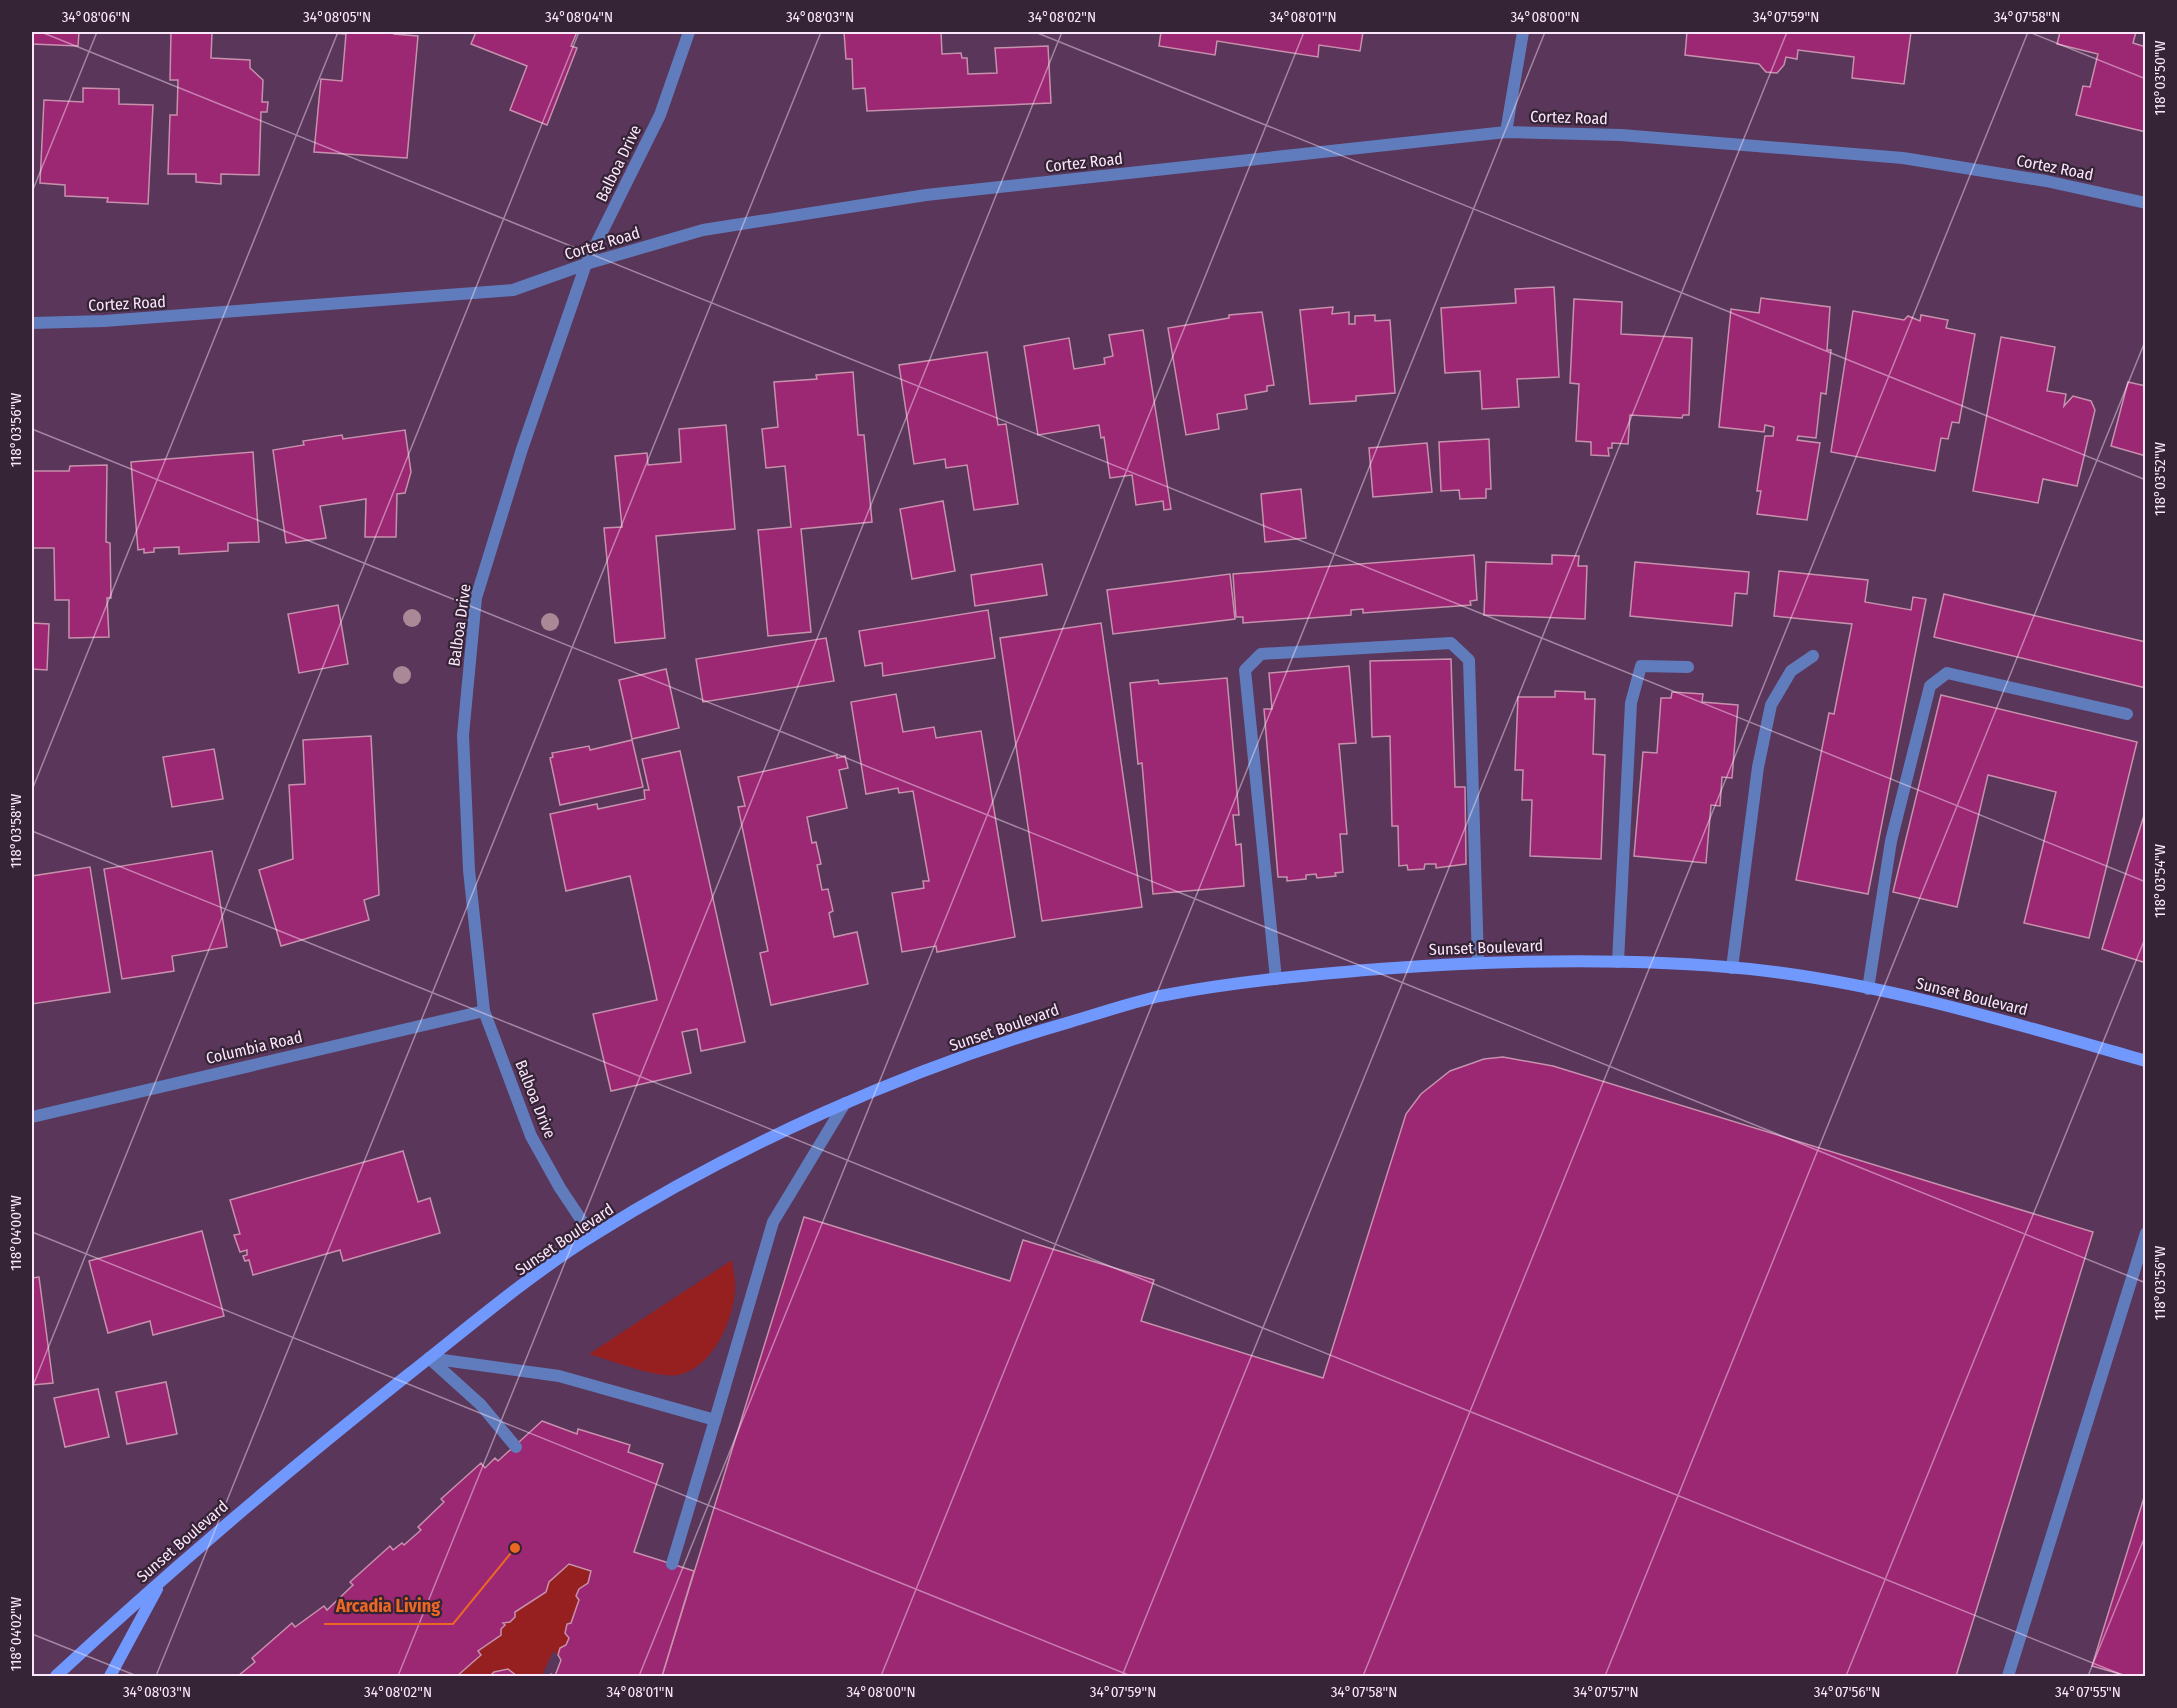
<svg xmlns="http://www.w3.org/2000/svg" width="2177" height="1708" viewBox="0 0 2177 1708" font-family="'Fira Sans Condensed',sans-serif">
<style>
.green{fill:#962020}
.building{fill:#9c2772;stroke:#c791ad;stroke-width:1.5}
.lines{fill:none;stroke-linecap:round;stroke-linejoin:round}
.lane{stroke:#617cbc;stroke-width:12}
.street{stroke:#617cbc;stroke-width:12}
.secondary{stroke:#7098fd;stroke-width:12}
.tree{fill:#ab8896}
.ticks{fill:none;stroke:#fce6fc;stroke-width:1.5;stroke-opacity:0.45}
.labels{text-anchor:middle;stroke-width:4.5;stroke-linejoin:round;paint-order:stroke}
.street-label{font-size:16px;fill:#fce6fc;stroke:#352435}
.leader{fill:none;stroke:#ea6724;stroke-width:2}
.callout-dot{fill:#ea6724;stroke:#352435;stroke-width:2}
.callout-label{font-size:18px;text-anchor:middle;font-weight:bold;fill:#ea6724;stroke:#352435;stroke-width:4.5;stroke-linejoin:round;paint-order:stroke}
.neatline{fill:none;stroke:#fce6fc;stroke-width:2}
.ticks-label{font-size:15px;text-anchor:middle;fill:#fce6fc}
</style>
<rect width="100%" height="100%" fill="#59365a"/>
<g class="green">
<path d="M 732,1260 C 733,1270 736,1282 735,1292 C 732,1323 712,1368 678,1375 C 658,1379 610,1360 589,1354 Z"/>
<path d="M 569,1564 L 591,1571 L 588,1583 L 579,1589 L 576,1596 L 579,1600 L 571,1623 L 567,1624 L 565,1633 L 569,1638 L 566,1645 L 560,1648 L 558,1655 L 553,1651 L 542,1676 L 517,1676 L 508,1669 L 494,1672 L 490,1676 L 457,1676 L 481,1655 L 478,1651 L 501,1636 L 501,1629 L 505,1625 L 503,1623 L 510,1622 L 515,1617 L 515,1612 L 545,1592 L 549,1582 Z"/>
</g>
<g class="building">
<path d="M 32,32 L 79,32 L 78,46 L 32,44 Z"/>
<path d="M 171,32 L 212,32 L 211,58 L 250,60 L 250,68 L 263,80 L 262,102 L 268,102 L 267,112 L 261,112 L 259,175 L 221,174 L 221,184 L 196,182 L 196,174 L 168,174 L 170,115 L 177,115 L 178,80 L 170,80 Z"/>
<path d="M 317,32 L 394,32 L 394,34 L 418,36 L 407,158 L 314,152 L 321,79 L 342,81 L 346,34 Z"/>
<path d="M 476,32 L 577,32 L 571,46 L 577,48 L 547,125 L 510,110 L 527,66 L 471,44 Z"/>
<path d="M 844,32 L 941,32 L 942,54 L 961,53 L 962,58 L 967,58 L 968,74 L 997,73 L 995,48 L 1048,46 L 1051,103 L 867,111 L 865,88 L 853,89 L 852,59 L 846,59 Z"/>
<path d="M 1161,32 L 1363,32 L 1360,51 L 1319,45 L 1318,57 L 1217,41 L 1215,55 L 1159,46 Z"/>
<path d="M 1687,32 L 1911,32 L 1904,84 L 1852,78 L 1854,57 L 1798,50 L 1797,59 L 1786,57 L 1784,65 L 1777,73 L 1766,72 L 1759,64 L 1685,55 Z"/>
<path d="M 2060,32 L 2136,32 L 2133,43 L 2146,47 L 2146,132 L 2076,115 L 2083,86 L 2090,87 L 2098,54 L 2057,44 Z"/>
<path d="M 83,88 L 119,89 L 119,104 L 153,105 L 148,204 L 107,202 L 108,198 L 65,196 L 65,185 L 40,183 L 44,100 L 83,102 Z"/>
<path d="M 1554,287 L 1559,377 L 1517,379 L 1519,407 L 1482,409 L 1480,371 L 1445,373 L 1441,308 L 1516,303 L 1515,289 Z"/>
<path d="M 1761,298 L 1830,307 L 1827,350 L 1831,350 L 1826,394 L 1821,393 L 1816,438 L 1798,436 L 1797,440 L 1820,443 L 1807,520 L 1757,514 L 1761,491 L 1757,491 L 1765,436 L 1773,436 L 1774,427 L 1765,425 L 1764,432 L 1719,427 L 1731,309 L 1759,313 Z"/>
<path d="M 1574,299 L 1622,302 L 1621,334 L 1692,338 L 1689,415 L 1683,415 L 1682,418 L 1630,415 L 1628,444 L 1612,443 L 1612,448 L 1608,448 L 1609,456 L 1591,455 L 1591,442 L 1576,441 L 1579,384 L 1570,383 Z"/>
<path d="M 1333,307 L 1332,314 L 1349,312 L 1349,324 L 1355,324 L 1355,316 L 1375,315 L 1375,321 L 1390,320 L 1395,393 L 1356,396 L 1356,401 L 1310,404 L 1300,310 Z"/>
<path d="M 1853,311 L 1904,320 L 1908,316 L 1920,321 L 1921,315 L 1948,320 L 1946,328 L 1975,334 L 1959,423 L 1952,422 L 1948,439 L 1941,438 L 1935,471 L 1831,452 Z"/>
<path d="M 1262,312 L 1274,385 L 1267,386 L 1267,391 L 1245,395 L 1247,409 L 1217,414 L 1219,429 L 1186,435 L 1168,328 L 1229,318 L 1229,315 Z"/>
<path d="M 1143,330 L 1171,509 L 1164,510 L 1163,501 L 1136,505 L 1132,475 L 1110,478 L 1104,437 L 1101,438 L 1099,425 L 1038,435 L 1024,346 L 1069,338 L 1074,369 L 1105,364 L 1104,358 L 1113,356 L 1109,335 Z"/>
<path d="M 2001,337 L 2055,347 L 2047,391 L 2066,394 L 2064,406 L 2073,396 L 2091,401 L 2095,410 L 2077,486 L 2043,479 L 2038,503 L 1973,491 Z"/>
<path d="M 987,352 L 998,425 L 1006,424 L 1018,504 L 974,510 L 967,465 L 946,468 L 945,459 L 914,464 L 899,365 Z"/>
<path d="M 853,372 L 858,435 L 864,435 L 872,522 L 801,529 L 811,632 L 768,636 L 758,530 L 791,527 L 785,466 L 766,468 L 762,429 L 778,427 L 774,382 L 817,379 L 816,375 Z"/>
<path d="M 2128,382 L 2146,386 L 2146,456 L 2111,446 Z"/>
<path d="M 726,425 L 735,529 L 656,536 L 665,638 L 615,643 L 604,528 L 622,527 L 615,456 L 647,453 L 648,465 L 681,462 L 679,429 Z"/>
<path d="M 405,430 L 411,472 L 405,493 L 397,494 L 396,537 L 365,537 L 366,499 L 320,506 L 326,538 L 286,543 L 273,450 L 304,445 L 303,441 L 342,435 L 343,439 Z"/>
<path d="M 1489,439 L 1491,489 L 1486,489 L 1486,498 L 1460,499 L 1459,490 L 1441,491 L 1439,442 Z"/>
<path d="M 1427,443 L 1432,492 L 1373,497 L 1369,448 Z"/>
<path d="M 253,452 L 259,542 L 228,543 L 228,551 L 179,554 L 179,547 L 154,548 L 154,552 L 144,553 L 144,549 L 138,550 L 131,462 Z"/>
<path d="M 107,465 L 106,542 L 110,543 L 111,598 L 107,598 L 109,637 L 69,638 L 69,600 L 55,600 L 54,548 L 32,548 L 32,471 L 69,471 L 70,466 Z"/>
<path d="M 1301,489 L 1306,538 L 1265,542 L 1261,494 Z"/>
<path d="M 943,501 L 955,571 L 912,579 L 900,509 Z"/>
<path d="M 1474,555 L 1477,600 L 1470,601 L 1471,605 L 1363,613 L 1363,609 L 1351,610 L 1351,615 L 1243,623 L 1243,617 L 1236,617 L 1233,574 Z"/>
<path d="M 1552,555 L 1579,556 L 1578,566 L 1587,566 L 1585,619 L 1484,615 L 1486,562 L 1552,564 Z"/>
<path d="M 1635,562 L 1749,572 L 1747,594 L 1735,593 L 1732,626 L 1630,616 Z"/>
<path d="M 1042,564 L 1047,595 L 975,606 L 971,575 Z"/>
<path d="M 1779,571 L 1868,580 L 1865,602 L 1911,610 L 1913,597 L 1926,599 L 1868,894 L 1796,880 L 1829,713 L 1834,714 L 1852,624 L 1774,616 Z"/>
<path d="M 1230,574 L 1235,619 L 1113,634 L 1107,590 Z"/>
<path d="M 1944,594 L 2146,642 L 2146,688 L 1934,637 Z"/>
<path d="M 338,605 L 348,664 L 299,673 L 288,614 Z"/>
<path d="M 988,610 L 995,658 L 883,676 L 882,663 L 865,666 L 859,631 Z"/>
<path d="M 32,623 L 49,624 L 47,670 L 32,669 Z"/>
<path d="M 1101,623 L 1142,907 L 1042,921 L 1000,638 Z"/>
<path d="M 826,638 L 834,681 L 703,702 L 696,659 Z"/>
<path d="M 1451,659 L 1455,787 L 1465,787 L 1466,864 L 1436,868 L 1436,864 L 1425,864 L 1424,869 L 1408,870 L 1407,865 L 1399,866 L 1398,826 L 1392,826 L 1390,736 L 1372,737 L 1370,661 Z"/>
<path d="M 1349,666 L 1356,743 L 1339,744 L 1347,834 L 1340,834 L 1343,872 L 1335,873 L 1336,876 L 1317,878 L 1316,874 L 1306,875 L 1306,879 L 1287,881 L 1287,877 L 1278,877 L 1264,709 L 1272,709 L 1269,673 Z"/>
<path d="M 666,669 L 679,728 L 632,739 L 619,680 Z"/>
<path d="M 1227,678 L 1239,815 L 1233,815 L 1236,845 L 1241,844 L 1244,886 L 1153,894 L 1142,763 L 1138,764 L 1130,683 L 1158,680 L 1159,684 Z"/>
<path d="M 1555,691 L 1585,692 L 1585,699 L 1595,699 L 1593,754 L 1605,755 L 1601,859 L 1530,856 L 1532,800 L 1522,800 L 1523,770 L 1515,770 L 1518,697 L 1555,697 Z"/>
<path d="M 1672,692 L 1703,694 L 1702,702 L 1738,705 L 1732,778 L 1722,777 L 1720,806 L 1711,805 L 1706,863 L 1634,856 L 1643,752 L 1657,753 L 1661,698 L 1671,698 Z"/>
<path d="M 896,694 L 903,732 L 934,727 L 936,738 L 981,731 L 1015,937 L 937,952 L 936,946 L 902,952 L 892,893 L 924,888 L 923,881 L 929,881 L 913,791 L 899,793 L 898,788 L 866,794 L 851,702 Z"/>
<path d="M 1941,695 L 2137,742 L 2089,938 L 2024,923 L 2056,792 L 1988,775 L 1957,907 L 1893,892 Z"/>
<path d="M 371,736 L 379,895 L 364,900 L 369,920 L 281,946 L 259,870 L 293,859 L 289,785 L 305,784 L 303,740 Z"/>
<path d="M 632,740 L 643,787 L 560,805 L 550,758 L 553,757 L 552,753 L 589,746 L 590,750 Z"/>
<path d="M 214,749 L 223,799 L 172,807 L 163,757 Z"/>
<path d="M 680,751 L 745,1042 L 701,1051 L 697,1029 L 682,1032 L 691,1073 L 611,1091 L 593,1014 L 657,1000 L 630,876 L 566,891 L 550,814 L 597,804 L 598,809 L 645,799 L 644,790 L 649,790 L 642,759 Z"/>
<path d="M 837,755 L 837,758 L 845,756 L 848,768 L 839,770 L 847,808 L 807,817 L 812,843 L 816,842 L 821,864 L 817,865 L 822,890 L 828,889 L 833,911 L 829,913 L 834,937 L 857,932 L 868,984 L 771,1005 L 760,953 L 768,951 L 738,807 L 745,806 L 738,777 Z"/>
<path d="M 2146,809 L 2146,963 L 2102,949 Z"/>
<path d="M 212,851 L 227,947 L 172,956 L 174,971 L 122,979 L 104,869 Z"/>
<path d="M 90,867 L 110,992 L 32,1004 L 32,876 Z"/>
<path d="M 1503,1057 L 1553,1066 L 2093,1232 L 1956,1676 L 662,1676 L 804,1217 L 1010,1281 L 1023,1240 L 1154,1280 L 1141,1321 L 1323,1378 L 1406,1114 L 1421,1094 L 1450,1071 L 1484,1059 Z"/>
<path d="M 403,1151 L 418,1202 L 430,1198 L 440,1233 L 343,1261 L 340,1250 L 253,1275 L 249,1260 L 245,1261 L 243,1256 L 247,1255 L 247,1250 L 240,1252 L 234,1235 L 240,1234 L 230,1200 Z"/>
<path d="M 202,1231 L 224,1316 L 153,1335 L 150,1321 L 108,1333 L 89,1261 Z"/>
<path d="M 39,1277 L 53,1383 L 32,1385 L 32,1278 Z"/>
<path d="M 166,1382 L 177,1434 L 127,1444 L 116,1392 Z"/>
<path d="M 98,1389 L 109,1437 L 65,1447 L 54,1398 Z"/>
<path d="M 542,1421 L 577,1434 L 578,1429 L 630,1445 L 628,1452 L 663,1464 L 634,1552 L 694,1571 L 662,1676 L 550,1676 L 551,1674 L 555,1676 L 561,1660 L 558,1655 L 560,1648 L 566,1645 L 569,1638 L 565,1633 L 567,1624 L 571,1623 L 579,1600 L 576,1596 L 579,1589 L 588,1583 L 591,1571 L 569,1564 L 549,1582 L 546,1592 L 515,1612 L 515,1617 L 510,1622 L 503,1623 L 505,1625 L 501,1629 L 501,1635 L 478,1651 L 481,1655 L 457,1676 L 238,1676 L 255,1662 L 252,1658 L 292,1623 L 295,1627 L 324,1606 L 327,1610 L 353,1585 L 350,1582 L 390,1546 L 393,1550 L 402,1543 L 404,1545 L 421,1530 L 418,1527 L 444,1502 L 441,1499 L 481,1463 L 485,1468 L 495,1458 L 498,1461 Z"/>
<path d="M 2146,1491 L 2146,1676 L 2127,1676 L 2092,1666 Z"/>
<path d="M 508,1669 L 517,1676 L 490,1676 L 494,1672 Z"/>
</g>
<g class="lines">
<g class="lane">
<path d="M 1618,962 L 1631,703 L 1641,666 L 1688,667"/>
<path d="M 1732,968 L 1758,767 L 1771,705 L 1791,671 L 1813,656"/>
<path d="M 1276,979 L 1245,670 L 1261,654 L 1451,643 L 1469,660 L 1478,962"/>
<path d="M 1868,989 L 1891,841 L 1930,686 L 1947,673 L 2127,714"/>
<path d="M 429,1358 L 559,1376 L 715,1420 L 773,1222 L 845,1103"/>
<path d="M 429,1358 L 481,1405 L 516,1447"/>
<path d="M 672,1564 L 715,1420"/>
<path d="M 2008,1676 L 2146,1233"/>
</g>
<g class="street">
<path d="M 1506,132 L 1523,32"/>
<path d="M 32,323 L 104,321 L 513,290 L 586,264 L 703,230 L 926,195 L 1506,132 L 1621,135 L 1903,158 L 2046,181 L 2146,203"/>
<path d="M 32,1117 L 484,1011"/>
<path d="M 592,1236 L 560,1188 L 531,1136 L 484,1011 L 469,870 L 463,735 L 476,598 L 522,449 L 586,264 L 660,115 L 689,32"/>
</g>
<g class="secondary">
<path d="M 56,1676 C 169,1571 287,1471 409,1374 C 469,1327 529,1275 594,1235 C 737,1145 909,1068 1070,1022 C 1100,1013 1130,1003 1160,996 C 1231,982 1306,975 1379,969 C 1502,960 1627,957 1750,969 C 1884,983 2016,1024 2146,1061"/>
<path d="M 110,1676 L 157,1589"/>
</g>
</g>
<g class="tree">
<circle cx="412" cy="618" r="9"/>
<circle cx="550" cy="622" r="9"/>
<circle cx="402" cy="675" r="9"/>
</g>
<path class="ticks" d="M 41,32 L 2146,882M 1035,32 L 2146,480M 2029,32 L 2146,79M 32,192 L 97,32M 32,429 L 2146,1283M 32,790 L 338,32M 32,831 L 2125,1676M 32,1232 L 1131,1676M 32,1388 L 579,32M 32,1634 L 137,1676M 156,1676 L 821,32M 398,1676 L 1062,32M 639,1676 L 1304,32M 881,1676 L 1545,32M 1122,1676 L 1787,32M 1363,1676 L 2028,32M 1605,1676 L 2146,339M 1846,1676 L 2146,936M 2088,1676 L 2146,1534"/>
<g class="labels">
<g class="street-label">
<text transform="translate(1569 117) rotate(2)" y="6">Cortez Road</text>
<text transform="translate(1084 162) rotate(-6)" y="6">Cortez Road</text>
<text transform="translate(618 163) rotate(-64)" y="6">Balboa Drive</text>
<text transform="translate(2055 167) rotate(11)" y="6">Cortez Road</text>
<text transform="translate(602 243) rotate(-17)" y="6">Cortez Road</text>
<text transform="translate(127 303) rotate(-3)" y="6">Cortez Road</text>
<text transform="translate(459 625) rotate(-82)" y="6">Balboa Drive</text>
<text transform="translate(1486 947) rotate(-2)" y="6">Sunset Boulevard</text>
<text transform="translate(1972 996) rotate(14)" y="6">Sunset Boulevard</text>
<text transform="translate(1004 1027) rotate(-19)" y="6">Sunset Boulevard</text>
<text transform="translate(254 1047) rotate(-13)" y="6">Columbia Road</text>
<text transform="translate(536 1099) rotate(68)" y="6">Balboa Drive</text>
<text transform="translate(564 1239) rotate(-34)" y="6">Sunset Boulevard</text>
<text transform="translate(182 1541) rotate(-41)" y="6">Sunset Boulevard</text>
</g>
</g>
<path class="leader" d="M515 1548L453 1624H324"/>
<circle class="callout-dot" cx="515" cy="1548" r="6"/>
<g class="callout-label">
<text x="388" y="1612">Arcadia Living</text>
</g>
<rect width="2177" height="1708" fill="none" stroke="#352435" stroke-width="66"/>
<rect x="33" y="33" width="2111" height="1642" class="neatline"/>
<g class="ticks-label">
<text x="96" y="22">34°08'06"N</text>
<text x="337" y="22">34°08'05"N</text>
<text x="579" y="22">34°08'04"N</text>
<text x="820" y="22">34°08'03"N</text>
<text x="1062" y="22">34°08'02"N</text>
<text x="1303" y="22">34°08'01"N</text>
<text x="1545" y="22">34°08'00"N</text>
<text x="1786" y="22">34°07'59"N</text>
<text x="2027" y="22">34°07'58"N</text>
<text transform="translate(2160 78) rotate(-90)" y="5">118°03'50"W</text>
<text transform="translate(16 430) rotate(-90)" y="5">118°03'56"W</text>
<text transform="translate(2160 479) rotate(-90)" y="5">118°03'52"W</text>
<text transform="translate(16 831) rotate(-90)" y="5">118°03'58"W</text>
<text transform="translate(2160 881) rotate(-90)" y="5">118°03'54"W</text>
<text transform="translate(16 1233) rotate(-90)" y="5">118°04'00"W</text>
<text transform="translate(2160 1283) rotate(-90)" y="5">118°03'56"W</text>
<text transform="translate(16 1634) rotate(-90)" y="5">118°04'02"W</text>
<text x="157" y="1697">34°08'03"N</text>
<text x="398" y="1697">34°08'02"N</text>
<text x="640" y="1697">34°08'01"N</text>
<text x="881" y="1697">34°08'00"N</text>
<text x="1123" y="1697">34°07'59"N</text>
<text x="1364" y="1697">34°07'58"N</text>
<text x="1606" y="1697">34°07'57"N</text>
<text x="1847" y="1697">34°07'56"N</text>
<text x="2088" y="1697">34°07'55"N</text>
</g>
</svg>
